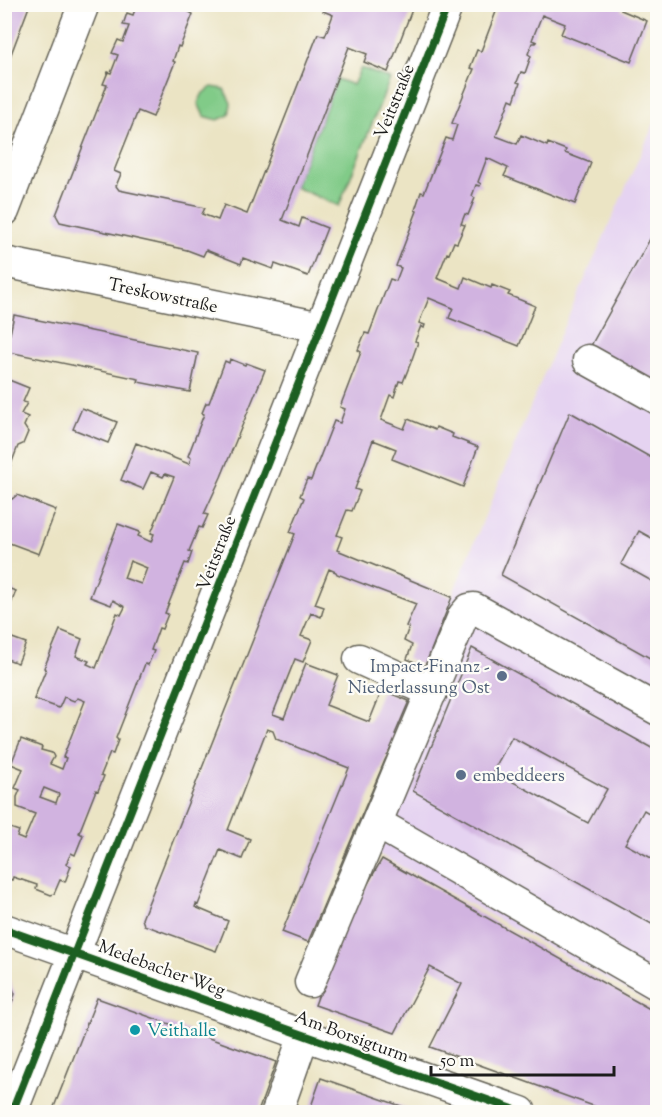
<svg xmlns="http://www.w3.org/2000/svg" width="662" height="1117" viewBox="0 0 662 1117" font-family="'Sorts Mill Goudy',serif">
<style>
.built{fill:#e5d3f1}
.green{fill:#81cb88;stroke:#4e7452;stroke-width:1.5}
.building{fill:#d1b3e0;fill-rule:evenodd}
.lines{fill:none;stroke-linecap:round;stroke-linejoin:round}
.minor-casing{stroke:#646257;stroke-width:33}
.minor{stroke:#fff;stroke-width:30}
.cycleway-casing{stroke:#fdfcf7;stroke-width:11}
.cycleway{stroke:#1b5e20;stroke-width:8}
.service-dot{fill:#5c6f8a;stroke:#fdfcf7;stroke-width:2}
.culture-dot{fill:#0f9aa8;stroke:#fdfcf7;stroke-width:2}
.labels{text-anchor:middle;stroke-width:4.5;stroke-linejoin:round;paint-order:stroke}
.street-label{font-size:18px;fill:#1c1c1c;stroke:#fdfcf7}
.service-label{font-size:18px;fill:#4e5e75;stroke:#fdfcf7;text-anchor:end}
.culture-label{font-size:18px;fill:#0d838f;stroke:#fdfcf7;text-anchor:start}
</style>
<rect width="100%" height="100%" fill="#fdfcf7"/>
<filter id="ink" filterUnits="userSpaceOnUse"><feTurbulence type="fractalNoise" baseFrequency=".0167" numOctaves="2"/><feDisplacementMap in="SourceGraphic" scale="12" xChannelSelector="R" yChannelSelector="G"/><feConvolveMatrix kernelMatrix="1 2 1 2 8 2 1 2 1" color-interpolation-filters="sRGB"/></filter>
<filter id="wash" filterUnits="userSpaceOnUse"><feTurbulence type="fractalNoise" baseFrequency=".008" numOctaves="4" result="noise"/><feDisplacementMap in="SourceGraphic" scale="24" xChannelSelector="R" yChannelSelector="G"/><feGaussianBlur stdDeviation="1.35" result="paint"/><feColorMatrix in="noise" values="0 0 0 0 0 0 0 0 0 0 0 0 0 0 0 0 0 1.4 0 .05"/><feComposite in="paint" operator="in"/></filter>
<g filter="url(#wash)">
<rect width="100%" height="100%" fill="#ebe4c4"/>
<path class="built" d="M 657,117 L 657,1007 L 362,845 L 433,670 L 425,666 L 454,591 L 560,335 Z"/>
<g class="green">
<path d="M 361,68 L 390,79 L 339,206 L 295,187 L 337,79 L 353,85 Z"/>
<path d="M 212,87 L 224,89 L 231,103 L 229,115 L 218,120 L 204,116 L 198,103 L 203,93 Z"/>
</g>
<g id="blocks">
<g class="building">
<path d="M 4,4 L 30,4 L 5,70 L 4,70 Z"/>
<path d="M 137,4 L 192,4 L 189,12 L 193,14 L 180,47 L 178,46 L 173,61 L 175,62 L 153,117 L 138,111 L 114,171 L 121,174 L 116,186 L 119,190 L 205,208 L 202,214 L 218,220 L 224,205 L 247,214 L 318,34 L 325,36 L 333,15 L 323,11 L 326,4 L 408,5 L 413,7 L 388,72 L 364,62 L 367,54 L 349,47 L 282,220 L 299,227 L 302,218 L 327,228 L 308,276 L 275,264 L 273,269 L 243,258 L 241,264 L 206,250 L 203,256 L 187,250 L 60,222 L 56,215 L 107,85 L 103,84 L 108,72 L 111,73 L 118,55 L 112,53 L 118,40 L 123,42 L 129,26 L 123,25 L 127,13 L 133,15 Z"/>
<path d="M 499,4 L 614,4 L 622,8 L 621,10 L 647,21 L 631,62 L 561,34 L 565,24 L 542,15 L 532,40 L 537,42 L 536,43 L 532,43 L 528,54 L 531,56 L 525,73 L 521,72 L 517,82 L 520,83 L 514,101 L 510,99 L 496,136 L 517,144 L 521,135 L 547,146 L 548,143 L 566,150 L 565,153 L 591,163 L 575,204 L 504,176 L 508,168 L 487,158 L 478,182 L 481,184 L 480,186 L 476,185 L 472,196 L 475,198 L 468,215 L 465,214 L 461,224 L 465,225 L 457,243 L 454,242 L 449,254 L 447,253 L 437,278 L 461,288 L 465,277 L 491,288 L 492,285 L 510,292 L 508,295 L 535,306 L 519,346 L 449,318 L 453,308 L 429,298 L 419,323 L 425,325 L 424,328 L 421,326 L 415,341 L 418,342 L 411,362 L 403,382 L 399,381 L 394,397 L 390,395 L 381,420 L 404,429 L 408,419 L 435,430 L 436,427 L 453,434 L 452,437 L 478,447 L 463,487 L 392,459 L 396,449 L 373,440 L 355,489 L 360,491 L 352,511 L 347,510 L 337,535 L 342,537 L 337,550 L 452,597 L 425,666 L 407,659 L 412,645 L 404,641 L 409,627 L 406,626 L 416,604 L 337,574 L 336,572 L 329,569 L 315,604 L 324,607 L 321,617 L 311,613 L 301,636 L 312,640 L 303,662 L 295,659 L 273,714 L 284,718 L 306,663 L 338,675 L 326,705 L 369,722 L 382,690 L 409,701 L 395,734 L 398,735 L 385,760 L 308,942 L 282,932 L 349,768 L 276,739 L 273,731 L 267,729 L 228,830 L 250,839 L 242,859 L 220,850 L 198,905 L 196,904 L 195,907 L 228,921 L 216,951 L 144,925 L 142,919 L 295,534 L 290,532 L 304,498 L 300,496 L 307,479 L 311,480 L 334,421 L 340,423 L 345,409 L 340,407 L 361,352 L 358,350 L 365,333 L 369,334 L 390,279 L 396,281 L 401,268 L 396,266 L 417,211 L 415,210 L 421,192 L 424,193 L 446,138 L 452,140 L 457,125 L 452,123 L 474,69 L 470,68 L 477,50 L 481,51 Z"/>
<path d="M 655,230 L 657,232 L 657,389 L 588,351 Z"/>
<path d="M 14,315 L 198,353 L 190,392 L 138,382 L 139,379 L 4,351 L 7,334 L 10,334 Z"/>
<path d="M 230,359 L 245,365 L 246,363 L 265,370 L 221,477 L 204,514 L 208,515 L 202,528 L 199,527 L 189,551 L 192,552 L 188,564 L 185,563 L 165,613 L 168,614 L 162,629 L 159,628 L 151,650 L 154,651 L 148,665 L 145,664 L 116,738 L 118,740 L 113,754 L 110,753 L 101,775 L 104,776 L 98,791 L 96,790 L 79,833 L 83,835 L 75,855 L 71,853 L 66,864 L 71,866 L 65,882 L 60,880 L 54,894 L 51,895 L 36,889 L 37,885 L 13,877 L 12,880 L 4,878 L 4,826 L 19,831 L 17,837 L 24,840 L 35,814 L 17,807 L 17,797 L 20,790 L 15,788 L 23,769 L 11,764 L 21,739 L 42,747 L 41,750 L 52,753 L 54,757 L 50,764 L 62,769 L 66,758 L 63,757 L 85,701 L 78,698 L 74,701 L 64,697 L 59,708 L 34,699 L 46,669 L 44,668 L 60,630 L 82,639 L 76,656 L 89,661 L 87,664 L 96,668 L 117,613 L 121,615 L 125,607 L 113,600 L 111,605 L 90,597 L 118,524 L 140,532 L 138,536 L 151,542 L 154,534 L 151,533 L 174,477 L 165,474 L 163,477 L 151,472 L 143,489 L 121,480 L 136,443 L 189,464 L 191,458 L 188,456 L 204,414 L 202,413 L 206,403 L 209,403 L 225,361 L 229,363 ZM 130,561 L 147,568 L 141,584 L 124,578 ZM 44,788 L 59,794 L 56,803 L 40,797 Z"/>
<path d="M 4,378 L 29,388 L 23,402 L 27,403 L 21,414 L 28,417 L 24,426 L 28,432 L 23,444 L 18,446 L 5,480 Z"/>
<path d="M 82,408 L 117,422 L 108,443 L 73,429 Z"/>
<path d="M 570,412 L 657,461 L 657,541 L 639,531 L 621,564 L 657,584 L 657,662 L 501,575 Z"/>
<path d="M 4,494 L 7,495 L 6,496 L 12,499 L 17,495 L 56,510 L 39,554 L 4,541 Z"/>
<path d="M 4,587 L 16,591 L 9,609 L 4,607 Z"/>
<path d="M 4,635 L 26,643 L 18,663 L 4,658 Z"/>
<path d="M 472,648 L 657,751 L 657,818 L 644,810 L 625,844 L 657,861 L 657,927 L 413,791 ZM 512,737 L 607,789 L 588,823 L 493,771 Z"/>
<path d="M 382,859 L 657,1013 L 657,1112 L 610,1112 L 430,1047 L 462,984 L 430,967 L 395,1033 L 315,1005 L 345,923 Z"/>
<path d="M 4,980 L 10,982 L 15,994 L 5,1022 Z"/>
<path d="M 97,998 L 276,1062 L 258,1112 L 52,1112 Z"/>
<path d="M 321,1078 L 418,1112 L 309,1112 Z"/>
</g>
</g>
</g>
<g filter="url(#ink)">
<use href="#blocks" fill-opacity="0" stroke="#646257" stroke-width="1.5"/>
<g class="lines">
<g class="minor-casing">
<g id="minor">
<path d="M 4,211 L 84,4"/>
<path d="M 4,262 L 321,327"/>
<path d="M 588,360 L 658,399"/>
<path d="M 359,659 L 432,692"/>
<path d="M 377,823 L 658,985"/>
<path d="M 4,929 L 521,1112"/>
<path d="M 310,982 L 463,616 L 469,609 L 474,608 L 658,710"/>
<path d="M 12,1112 L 448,4"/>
<path d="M 277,1112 L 304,1035"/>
</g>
</g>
<use href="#minor" class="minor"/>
<g class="cycleway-casing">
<g id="cycleway">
<path d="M 4,929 L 521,1112"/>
<path d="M 12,1112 L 448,4"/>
</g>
</g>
<use href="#cycleway" class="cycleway"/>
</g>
</g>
<g class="service-dot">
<circle cx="502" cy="676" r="6"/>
<circle cx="461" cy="775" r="6"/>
</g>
<circle class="culture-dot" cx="135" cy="1030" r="6"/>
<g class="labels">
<g class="street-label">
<text transform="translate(394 101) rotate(-68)" y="6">Veitstraße</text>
<text transform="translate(163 295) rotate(12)" y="6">Treskowstraße</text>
<text transform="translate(216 553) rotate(-69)" y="6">Veitstraße</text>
<text transform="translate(162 968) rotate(20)" y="6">Medebacher Weg</text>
<text transform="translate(352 1036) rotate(20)" y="6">Am Borsigturm</text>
</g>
<g class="service-label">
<text x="490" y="672">Impact-Finanz -<tspan x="490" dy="21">Niederlassung Ost</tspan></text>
<text x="473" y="781" text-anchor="start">embeddeers</text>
</g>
<g class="culture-label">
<text x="147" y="1036">Veithalle</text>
</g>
</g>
<rect width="662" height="1117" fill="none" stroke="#fdfcf7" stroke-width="24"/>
<path d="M431 1066v9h183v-9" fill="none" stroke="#1c1c1c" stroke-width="3"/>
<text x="440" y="1066" font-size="18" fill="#1c1c1c" stroke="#fdfcf7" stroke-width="4.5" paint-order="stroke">50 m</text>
</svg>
